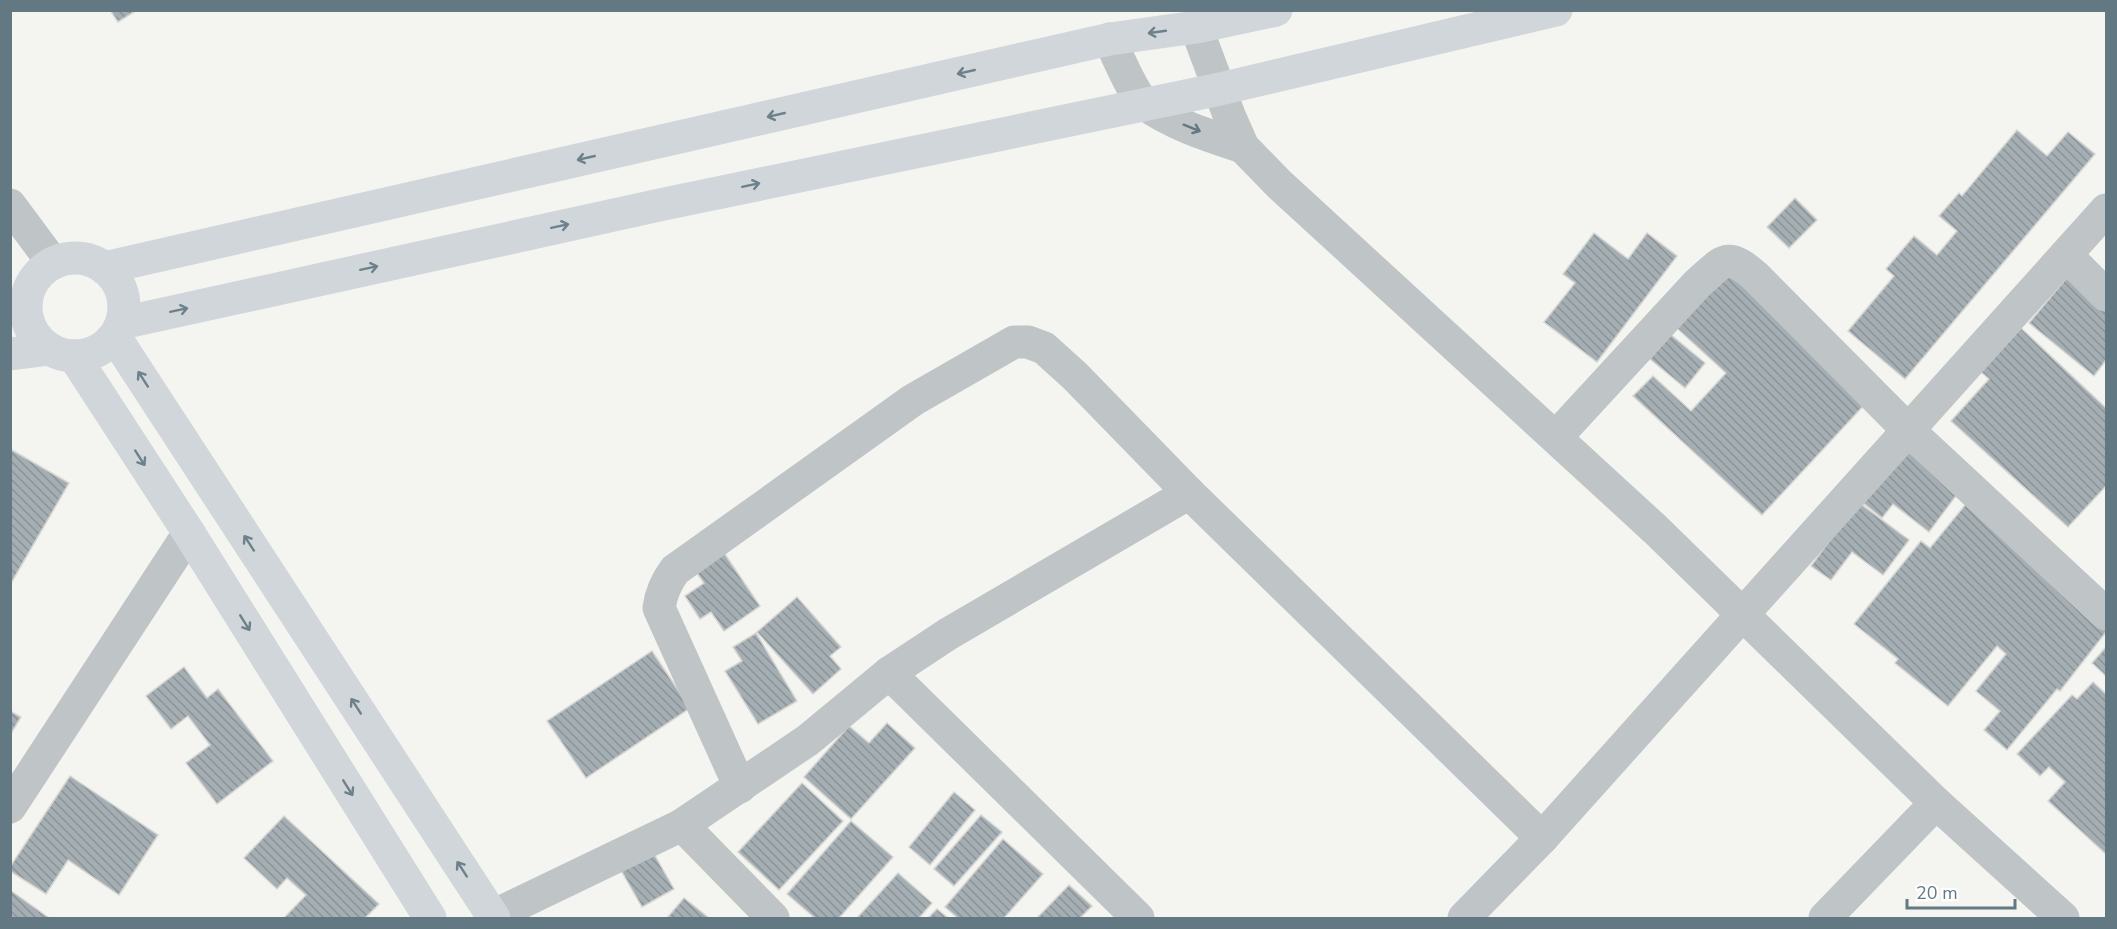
<svg xmlns="http://www.w3.org/2000/svg" width="2117" height="929" viewBox="0 0 2117 929" font-family="'Nunito Sans',sans-serif">
<style>
.building{fill:url(#building-back-hatch);stroke:#d5d5d3;stroke-width:1.5}
.lines{fill:none;stroke-linecap:round;stroke-linejoin:round}
.minor{stroke:#bfc4c6;stroke-width:33}
.tertiary{stroke:#bfc4c6;stroke-width:33}
.secondary{stroke:#d0d6da;stroke-width:33}
.oneway{stroke:#6d818b}
.oneway2{stroke:#627882}
</style>
<defs>
<pattern id="building-back-hatch" width="6" height="6" patternUnits="userSpaceOnUse" patternTransform="scale(1.5)"><rect width="6" height="6" fill="#a5afb3"/><path d="M-1 5l2 2M0 0l6 6M5-1l2 2" fill="none" stroke="#8a9397"/></pattern>
</defs>
<rect width="100%" height="100%" fill="#f4f4f0"/>
<g class="building">
<path d="M 110,10 L 137,10 L 118,22 Z"/>
<path d="M 2017,130 L 2047,156 L 2068,132 L 2095,154 L 1905,379 L 1848,331 L 1894,276 L 1886,269 L 1914,236 L 1937,255 L 1957,231 L 1939,216 L 1959,193 L 1962,196 Z"/>
<path d="M 1795,198 L 1817,220 L 1789,248 L 1767,227 Z"/>
<path d="M 1594,233 L 1628,259 L 1647,233 L 1677,256 L 1597,362 L 1544,322 L 1575,283 L 1563,274 Z"/>
<path d="M 1730,251 L 1879,389 L 1762,515 L 1633,396 L 1653,376 L 1691,411 L 1726,373 L 1667,319 Z"/>
<path d="M 2080,262 L 2106,283 L 2106,360 L 2094,376 L 2029,323 Z"/>
<path d="M 2021,328 L 2106,408 L 2106,486 L 2068,527 L 1951,421 L 1989,379 L 1981,372 Z"/>
<path d="M 1670,334 L 1705,363 L 1685,388 L 1650,359 Z"/>
<path d="M 1914,433 L 1958,493 L 1929,532 L 1893,504 L 1882,518 L 1862,502 Z"/>
<path d="M 10,449 L 69,483 L 10,585 Z"/>
<path d="M 1970,499 L 2106,609 L 2106,632 L 2060,691 L 2057,689 L 2007,750 L 1984,730 L 2000,711 L 1976,691 L 2006,654 L 1997,646 L 1948,706 L 1895,663 L 1898,659 L 1854,624 L 1921,541 L 1930,548 Z"/>
<path d="M 1858,502 L 1909,540 L 1883,575 L 1852,552 L 1831,580 L 1811,566 Z"/>
<path d="M 718,544 L 760,606 L 724,631 L 711,612 L 700,619 L 685,596 L 704,583 L 690,563 Z"/>
<path d="M 797,597 L 841,647 L 830,656 L 841,669 L 813,694 L 757,632 Z"/>
<path d="M 756,633 L 797,701 L 758,724 L 725,671 L 742,661 L 733,647 Z"/>
<path d="M 2106,647 L 2106,676 L 2092,663 Z"/>
<path d="M 652,651 L 690,708 L 586,778 L 547,721 Z"/>
<path d="M 184,667 L 207,698 L 218,689 L 273,761 L 217,804 L 186,763 L 210,745 L 188,716 L 171,729 L 146,696 Z"/>
<path d="M 2093,682 L 2106,694 L 2106,854 L 2048,801 L 2065,782 L 2049,767 L 2040,776 L 2017,754 L 2072,695 L 2077,699 Z"/>
<path d="M 10,711 L 21,717 L 10,735 Z"/>
<path d="M 887,723 L 915,748 L 851,819 L 804,777 L 849,726 L 869,743 Z"/>
<path d="M 70,776 L 158,835 L 119,895 L 68,860 L 46,894 L 10,871 L 10,867 Z"/>
<path d="M 802,783 L 843,821 L 779,890 L 738,852 Z"/>
<path d="M 954,792 L 975,810 L 930,865 L 909,847 Z"/>
<path d="M 981,815 L 1002,832 L 954,886 L 934,869 Z"/>
<path d="M 284,816 L 379,904 L 365,918 L 284,918 L 306,895 L 287,878 L 277,889 L 244,858 Z"/>
<path d="M 851,821 L 893,857 L 839,918 L 815,918 L 787,894 Z"/>
<path d="M 1003,839 L 1043,874 L 1004,918 L 958,918 L 945,907 Z"/>
<path d="M 650,847 L 674,889 L 642,907 L 618,865 Z"/>
<path d="M 898,873 L 932,903 L 919,918 L 857,918 Z"/>
<path d="M 1069,885 L 1092,906 L 1080,918 L 1037,918 Z"/>
<path d="M 10,890 L 49,918 L 10,918 Z"/>
<path d="M 684,898 L 709,918 L 667,918 Z"/>
<path d="M 937,909 L 948,918 L 928,918 Z"/>
</g>
<g class="lines">
<g class="minor">
<path d="M 10,205 L 53,263"/>
<path d="M 2066,255 L 2106,295"/>
<path d="M 1556,437 L 1698,283 C 1724,261 1726,251 1755,276 L 1907,429 L 2106,614"/>
<path d="M 1742,615 L 2106,210"/>
<path d="M 889,673 L 1138,918"/>
<path d="M 740,787 L 659,608 C 661,593 666,582 675,570 L 913,400 L 1014,342 L 1028,342 L 1044,348 L 1075,376 L 1189,493 L 1542,838"/>
<path d="M 493,916 L 682,825"/>
<path d="M 773,918 L 682,825 L 808,740 L 889,673 L 948,634 L 1189,493"/>
<path d="M 1825,918 L 1936,803"/>
</g>
<g class="tertiary">
<path d="M 1196,27 L 1229,115 L 1243,147 L 1279,184 L 1655,529 L 1936,803 L 2063,918"/>
<path d="M 1110,39 C 1116,54 1134,95 1145,104 C 1171,124 1213,137 1243,147"/>
<path d="M 10,807 L 189,533"/>
<path d="M 1464,918 L 1542,838 L 1742,615"/>
</g>
<g class="secondary">
<circle cx="75" cy="307" r="49"/>
<path d="M 104,268 L 1110,39 L 1196,27 L 1276,10"/>
<path d="M 122,323 L 664,204 L 1220,89 L 1556,10"/>
<path d="M 115,337 L 494,918"/>
<path d="M 10,354 L 50,349"/>
<path d="M 74,356 L 189,533 L 430,918"/>
</g>
</g>
<defs><path id="oneway-shaft" d="M-6 0H5M1.5-3L5.5 0L1.5 3" fill="none" stroke-width="1.6" stroke-linecap="round" stroke-linejoin="round" transform="scale(1.5)"/></defs>
<g class="oneway">
<use href="#oneway-shaft" transform="translate(1157 32) rotate(172)"/>
<use href="#oneway-shaft" transform="translate(966 72) rotate(167)"/>
<use href="#oneway-shaft" transform="translate(776 115) rotate(167)"/>
<use href="#oneway-shaft" transform="translate(586 158) rotate(167)"/>
<use href="#oneway-shaft" transform="translate(751 185) rotate(-12)"/>
<use href="#oneway-shaft" transform="translate(560 226) rotate(-12)"/>
<use href="#oneway-shaft" transform="translate(369 268) rotate(-12)"/>
<use href="#oneway-shaft" transform="translate(179 310) rotate(-12)"/>
<use href="#oneway-shaft" transform="translate(143 379) rotate(-123)"/>
<use href="#oneway-shaft" transform="translate(140 458) rotate(57)"/>
<use href="#oneway-shaft" transform="translate(249 543) rotate(-123)"/>
<use href="#oneway-shaft" transform="translate(245 623) rotate(58)"/>
<use href="#oneway-shaft" transform="translate(356 706) rotate(-123)"/>
<use href="#oneway-shaft" transform="translate(348 788) rotate(58)"/>
<use href="#oneway-shaft" transform="translate(462 869) rotate(-123)"/>
</g>
<use class="oneway2" href="#oneway-shaft" transform="translate(1192 128) rotate(22)"/>
<rect width="2117" height="929" fill="none" stroke="#627882" stroke-width="24"/>
<path d="M1907 899v9h108v-9" fill="none" stroke="#627882" stroke-width="3"/>
<text x="1916" y="899" font-size="18" fill="#627882" stroke="#ffffff" stroke-width="4.5" paint-order="stroke">20 m</text>
</svg>
